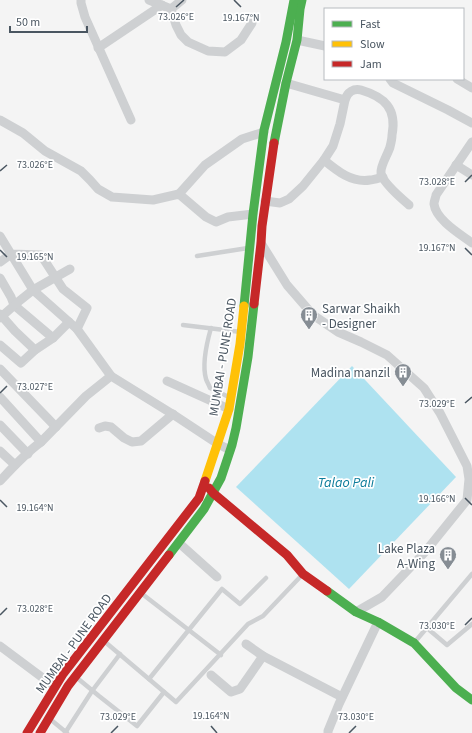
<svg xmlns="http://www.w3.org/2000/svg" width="472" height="733" viewBox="0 0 472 733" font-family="'Source Sans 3',sans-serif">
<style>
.water{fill:#aee2f0}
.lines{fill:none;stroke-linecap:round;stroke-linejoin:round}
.lane{stroke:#ced0d2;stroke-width:4.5}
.street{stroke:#ced0d2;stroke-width:9}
.fast{stroke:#4caf50;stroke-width:9}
.slow{stroke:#ffc107;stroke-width:9}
.jam{stroke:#c62828;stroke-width:9}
.ticks{fill:none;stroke:#4a5661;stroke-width:1.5}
.labels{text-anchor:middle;stroke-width:3.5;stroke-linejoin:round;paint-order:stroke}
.poi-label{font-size:13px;fill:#4a5661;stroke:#fff;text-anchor:end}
.street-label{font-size:13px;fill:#4a5661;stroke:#fff}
.water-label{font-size:14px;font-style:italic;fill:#0c7c9b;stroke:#fff}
.ticks-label{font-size:10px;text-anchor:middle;fill:#4a5661;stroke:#fff;stroke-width:3.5;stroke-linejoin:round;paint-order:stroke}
</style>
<rect width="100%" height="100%" fill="#f4f4f4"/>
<path class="water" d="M 352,366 L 456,477 L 349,589 L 236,487 Z"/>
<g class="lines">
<g class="lane">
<path d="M 197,256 L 248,248"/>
<path d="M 183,325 L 241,332"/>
<path d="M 211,328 C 207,342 202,365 206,379 C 207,382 209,385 210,388 L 231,398"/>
<path d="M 141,593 L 221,655"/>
<path d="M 427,628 L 447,645 L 472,624"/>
<path d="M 104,641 L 176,702 L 248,624 L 263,616 L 302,575"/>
<path d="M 414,643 L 472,574"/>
<path d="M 76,677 L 99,696 L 137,726 L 164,692"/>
<path d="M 149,679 L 222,589 L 240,604 L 266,578"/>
<path d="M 50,719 L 67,733"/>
<path d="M 65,733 L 92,691 L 120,654"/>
</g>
<g class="street">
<path d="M 81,0 L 81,3 L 85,17 L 131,120"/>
<path d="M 149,0 L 171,9 L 182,0"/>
<path d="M 171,9 L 176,25 L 181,35 L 188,42 L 208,51 L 225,52 L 241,40 L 252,23"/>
<path d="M 297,40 L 325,46"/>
<path d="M 98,48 L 162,5"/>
<path d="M 390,79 L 393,83 L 448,110 L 472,123"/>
<path d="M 457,79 L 472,88"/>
<path d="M 345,100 C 347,92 354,88 361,90 C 385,97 397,109 392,135 C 392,139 391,143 390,147 C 388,154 380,166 381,173 C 382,182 402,199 409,205"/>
<path d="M 0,120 L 23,133 L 45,151 L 81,171 L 90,180 L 98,189 L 112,197 L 153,200 L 179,194 L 206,217 L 216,222 L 228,217 L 253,214"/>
<path d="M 472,142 L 436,195 C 436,197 434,201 434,204 C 436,220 460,234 472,243"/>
<path d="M 324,160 C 337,171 352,183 370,180 C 374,180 379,178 383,177"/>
<path d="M 456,165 L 472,175"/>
<path d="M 179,194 L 205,165 L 242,139 L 264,132"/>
<path d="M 265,201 L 280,203 L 289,199 L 303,186 L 324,160 L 333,146 L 340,124 L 345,100 L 286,83"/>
<path d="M 0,236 L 11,254 L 41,255 L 63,289 L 87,308 L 77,329 L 111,376"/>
<path d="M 261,243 L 287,285 L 313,315 L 338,332 L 361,342 L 387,355 L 424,388 L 440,413 L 467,466 L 469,479 L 467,500 L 425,552 L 382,597 L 356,612"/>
<path d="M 0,262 L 11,254 L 33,290 L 77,329"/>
<path d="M 0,278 L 11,297 L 14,305 L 53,338"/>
<path d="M 0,314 L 15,331 L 35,350"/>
<path d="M 0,318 L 18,302 L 33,290 L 70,269"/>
<path d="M 0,345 L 21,363 L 35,350 L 53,338 L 69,322"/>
<path d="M 0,369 L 56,427"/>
<path d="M 167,381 L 229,409"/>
<path d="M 0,397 L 41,442"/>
<path d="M 0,425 L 28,454"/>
<path d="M 99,428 L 105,426 L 111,427 L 124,438 L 132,442 L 141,441 L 173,414"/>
<path d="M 0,451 L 15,465"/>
<path d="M 0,481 C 12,468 27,452 41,442 L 86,396 L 111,376 L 174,415 L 218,444 L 230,450"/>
<path d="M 179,543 L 217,577"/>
<path d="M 246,644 L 263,656 L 342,697"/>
<path d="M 0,646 L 55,687"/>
<path d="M 211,675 L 231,692 L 240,689 L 263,656"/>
<path d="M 328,733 L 328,731 L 339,704 L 378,622"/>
</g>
<g class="fast">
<path d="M 274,143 L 286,83 L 297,40 L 300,9 L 302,0"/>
<path d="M 244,306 L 253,214 L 264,130 L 286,42 L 294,0"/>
<path d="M 169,555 L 204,509 L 221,478 L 232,445 L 236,428 L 248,357 L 254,304"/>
<path d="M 327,591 L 356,612 L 378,622 L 414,643 L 456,688 L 472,700"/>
</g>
<path class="slow" d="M 205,481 L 229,409 L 240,344 L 244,306"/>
<g class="jam">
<path d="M 254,304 L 261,243 L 262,226 L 274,143"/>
<path d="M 209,488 L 213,493 L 287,555 L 303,574 L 327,591"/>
<path d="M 27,733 L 63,674 L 199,498 L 205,481"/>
<path d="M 40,733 L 68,686 L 169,555"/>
</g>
</g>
<path class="ticks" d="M 234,0 L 241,7M 176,7 L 184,0M 0,171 L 7,165M 465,182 L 472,175M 465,248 L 472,255M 0,250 L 7,257M 0,393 L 7,386M 465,403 L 472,397M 465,498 L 472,505M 0,500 L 7,507M 0,615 L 7,608M 465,625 L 472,618M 211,726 L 217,733M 111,733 L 118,726M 349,733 L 356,726"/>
<defs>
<g id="building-pin" transform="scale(0.9)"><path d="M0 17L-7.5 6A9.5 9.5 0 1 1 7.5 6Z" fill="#868d94" stroke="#fff"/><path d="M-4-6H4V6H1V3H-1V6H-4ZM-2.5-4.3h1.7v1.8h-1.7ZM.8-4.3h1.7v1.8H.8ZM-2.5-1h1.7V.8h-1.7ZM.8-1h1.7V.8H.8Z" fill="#fff"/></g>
</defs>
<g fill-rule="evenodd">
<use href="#building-pin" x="309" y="315"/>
<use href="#building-pin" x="403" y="372"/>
<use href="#building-pin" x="448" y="555"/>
</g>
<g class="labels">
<g class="poi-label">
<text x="322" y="313" text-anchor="start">Sarwar Shaikh<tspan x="322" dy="15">- Designer</tspan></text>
<text x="390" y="377">Madina manzil</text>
<text x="435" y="553">Lake Plaza<tspan x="435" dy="15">A-Wing</tspan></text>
</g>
<g class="street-label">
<text transform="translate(222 357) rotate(-81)" y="5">MUMBAI - PUNE ROAD</text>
<text transform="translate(73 643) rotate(-54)" y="5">MUMBAI - PUNE ROAD</text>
</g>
<g class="water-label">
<text x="346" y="487">Talao Pali</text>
</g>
</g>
<g class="ticks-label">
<text x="176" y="20">73.026°E</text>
<text x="241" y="21">19.167°N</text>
<text x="35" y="168">73.026°E</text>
<text x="437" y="185">73.028°E</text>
<text x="437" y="251">19.167°N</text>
<text x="35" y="260">19.165°N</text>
<text x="35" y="390">73.027°E</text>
<text x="437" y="407">73.029°E</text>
<text x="437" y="502">19.166°N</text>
<text x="35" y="511">19.164°N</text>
<text x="35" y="612">73.028°E</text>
<text x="437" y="629">73.030°E</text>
<text x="211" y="719">19.164°N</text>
<text x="118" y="720">73.029°E</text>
<text x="356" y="720">73.030°E</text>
</g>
<rect x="324" y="8" width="140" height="72" fill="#ffffff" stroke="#b7bbc0"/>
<rect x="332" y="21" width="20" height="6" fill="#4caf50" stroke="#b7bbc0"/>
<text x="360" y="28" font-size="12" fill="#4a5661">Fast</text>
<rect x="332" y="41" width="20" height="6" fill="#ffc107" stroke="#b7bbc0"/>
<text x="360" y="48" font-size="12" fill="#4a5661">Slow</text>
<rect x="332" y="61" width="20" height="6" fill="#c62828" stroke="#b7bbc0"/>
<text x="360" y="68" font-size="12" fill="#4a5661">Jam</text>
<path d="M10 26v6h77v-6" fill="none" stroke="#4a5661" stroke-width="2"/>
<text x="16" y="26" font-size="12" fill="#4a5661" stroke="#ffffff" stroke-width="3" paint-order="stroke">50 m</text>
</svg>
